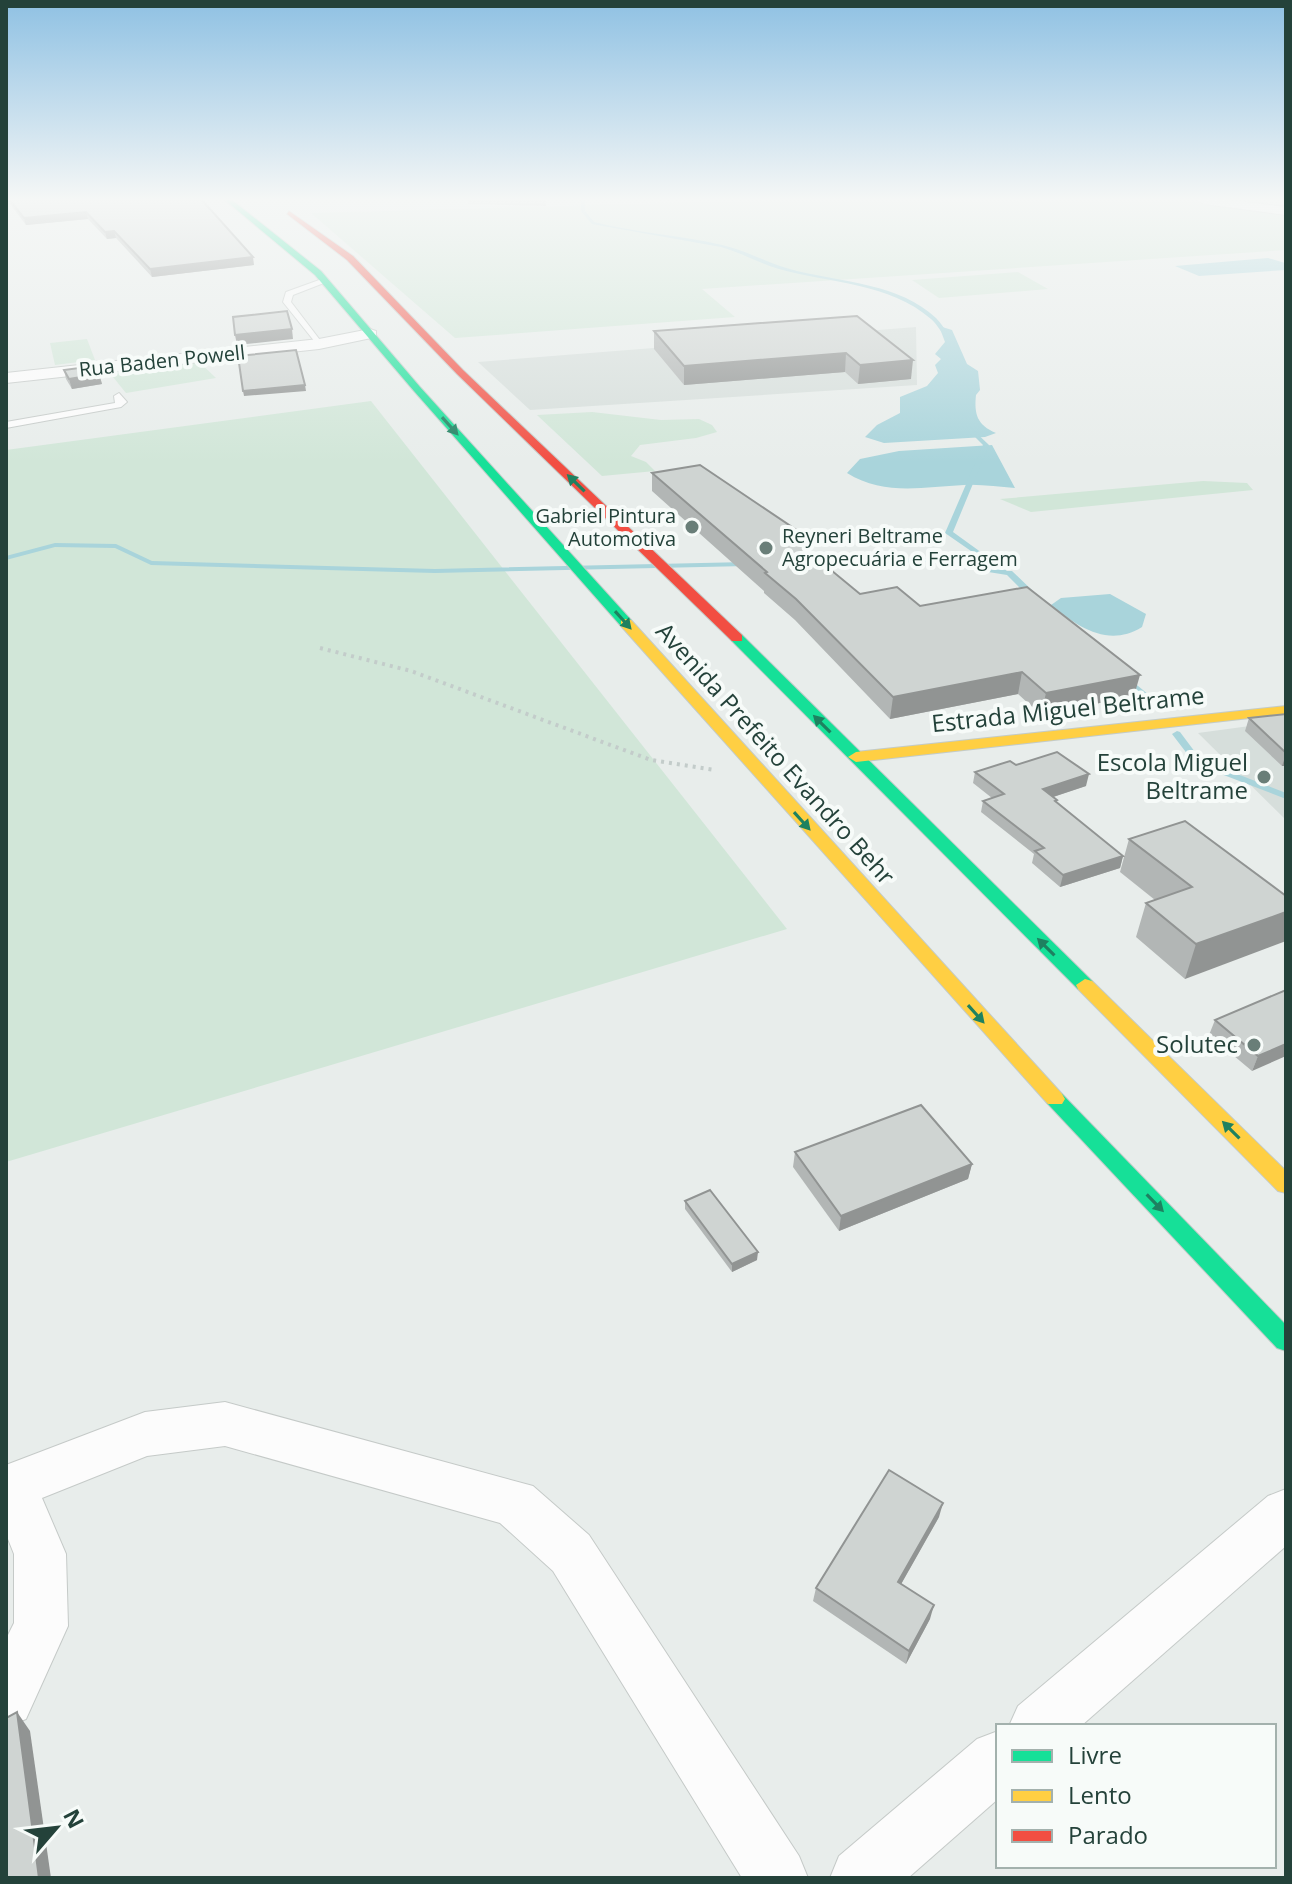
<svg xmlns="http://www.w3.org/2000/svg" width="1292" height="1884" viewBox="0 0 1292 1884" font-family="'Open Sans',sans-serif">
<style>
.built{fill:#d6dedb}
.green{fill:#d1e6d8}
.water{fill:#a9d4db}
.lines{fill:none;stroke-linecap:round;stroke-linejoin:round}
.stream{fill:#a9d4db;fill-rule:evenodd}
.lane-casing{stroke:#c5cac8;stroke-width:2}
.street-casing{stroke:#c5cac8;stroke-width:2}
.fast-casing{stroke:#c3cbc8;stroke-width:2}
.slow-casing{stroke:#c3cbc8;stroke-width:2}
.jam-casing{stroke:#c3cbc8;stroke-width:2}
.path{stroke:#c3ccca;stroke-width:4;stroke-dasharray:3 5;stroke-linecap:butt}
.lane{fill:#fcfcfc;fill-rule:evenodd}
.street{fill:#fcfcfc;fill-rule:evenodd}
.fast{fill:#16e098;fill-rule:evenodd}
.slow{fill:#ffcf43;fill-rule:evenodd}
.jam{fill:#f24e42;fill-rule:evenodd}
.wall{fill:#b2b6b5}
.shaded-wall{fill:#919493}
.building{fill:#cfd4d2;stroke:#919493;stroke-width:2}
.oneway{fill:#1e8160}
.poi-dot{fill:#697e78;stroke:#f7fbf9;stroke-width:3}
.labels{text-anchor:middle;stroke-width:8;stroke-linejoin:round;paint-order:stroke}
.far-street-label{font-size:20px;fill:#24423a;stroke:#f7fbf9}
.far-poi-label{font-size:20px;fill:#24423a;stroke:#f7fbf9;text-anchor:end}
.street-label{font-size:24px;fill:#24423a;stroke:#f7fbf9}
.poi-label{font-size:24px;fill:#24423a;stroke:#f7fbf9;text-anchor:end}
</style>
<rect width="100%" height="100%" fill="#e8edeb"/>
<g class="built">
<path d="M 916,327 L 917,385 L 530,410 L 478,362 Z"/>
<path d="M 1286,721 L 1286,820 L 1198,733 Z"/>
</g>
<g class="green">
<path d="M 785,200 L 1192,200 L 1286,212 L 1286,250 L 702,289 L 735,317 L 455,338 L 311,213 Z"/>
<path d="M 1018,272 L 1048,289 L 939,298 L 912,280 Z"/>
<path d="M 87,339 L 95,360 L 55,365 L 50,343 Z"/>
<path d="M 198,361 L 216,378 L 126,393 L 109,372 Z"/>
<path d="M 371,401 L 787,929 L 6,1162 L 6,450 Z"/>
<path d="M 592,412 L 661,420 L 699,419 L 712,425 L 717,432 L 696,438 L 640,445 L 631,456 L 646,462 L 655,471 L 602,476 L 537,415 Z"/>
<path d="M 1203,481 L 1247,483 L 1253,490 L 1031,512 L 1000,499 Z"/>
</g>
<g class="water">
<path d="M 1268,258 L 1285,263 L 1286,270 L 1199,276 L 1175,266 Z"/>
<path d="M 939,326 L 952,330 L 967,364 L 978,371 L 980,390 L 976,395 C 974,414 977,425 996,433 L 985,437 L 884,443 L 865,437 L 877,425 L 900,413 L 900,397 L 927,386 L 938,373 L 935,365 L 941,359 L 935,354 L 945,342 Z"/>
<path d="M 992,445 L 1015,488 C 998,487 981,484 964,485 C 922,487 884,496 847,473 L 860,459 L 899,451 Z"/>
<path d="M 1110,594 L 1146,614 L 1142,627 C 1108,648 1078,627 1051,605 L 1061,598 Z"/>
</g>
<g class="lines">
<g class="stream">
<path d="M 581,200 L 585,200 L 585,211 L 594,222 C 636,233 680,235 722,245 C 748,251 771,265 797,271 C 843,282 900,284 936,318 C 941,323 946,331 951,337 L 946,338 C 941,332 937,324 931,319 C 890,283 829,283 779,269 C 759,263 742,253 721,247 L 592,224 L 581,211 Z"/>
<path d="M 969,426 L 989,445 L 953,532 L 1007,571 L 1012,571 L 1036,594 L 1036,598 L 1030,598 L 1007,575 L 926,562 L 806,565 L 806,561 L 809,561 L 926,558 L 997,569 L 945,533 L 983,445 L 966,428 Z"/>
<path d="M 55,543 L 116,544 L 152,561 L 435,569 L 747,562 L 751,564 L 747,566 L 435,573 L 151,565 L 115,548 L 55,547 L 6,560 L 6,556 Z"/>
<path d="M 1126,676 L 1155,700 L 1155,704 L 1149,704 L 1123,681 L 1122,679 Z"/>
<path d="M 1177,731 L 1180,732 L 1201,760 L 1286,793 L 1286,799 L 1195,764 L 1172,734 Z"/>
</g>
<g class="lane-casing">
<g id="lane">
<path d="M 322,279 L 329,281 L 293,295 L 291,302 L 323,344 L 319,347 L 283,302 L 286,292 Z"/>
<path d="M 119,393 L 127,402 L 121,407 L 6,428 L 6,422 L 115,403 L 114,396 Z"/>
</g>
</g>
<g class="street-casing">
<g id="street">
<path d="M 1198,200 L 1229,200 L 1286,207 L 1286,215 L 1204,204 Z"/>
<path d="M 370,329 L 376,331 L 376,337 L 319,349 L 6,383 L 6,373 L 319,339 Z"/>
<path d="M 225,1402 L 533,1486 L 589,1535 L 799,1856 L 808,1878 L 742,1878 L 553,1571 L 500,1523 L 225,1446 L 147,1456 L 42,1498 L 66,1554 L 68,1626 L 26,1719 L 6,1727 L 6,1639 L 14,1623 L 14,1554 L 6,1534 L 6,1465 L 145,1412 Z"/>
<path d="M 1286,1489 L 1286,1546 L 1081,1726 L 1009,1726 L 1018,1706 L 1268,1496 Z"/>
<path d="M 998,1731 L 998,1799 L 908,1878 L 830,1878 L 839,1856 L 977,1739 Z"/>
</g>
</g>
<g class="fast-casing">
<g id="fast">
<path d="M 225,200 L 232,200 L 321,271 L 420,387 L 631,620 L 631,626 L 621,626 L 414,391 L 315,275 Z"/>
<path d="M 737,634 L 742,635 L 1092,981 L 1094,985 L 1092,989 L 1078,989 L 732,641 L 730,638 Z"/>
<path d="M 1055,1092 L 1062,1094 L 1286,1325 L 1286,1351 L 1277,1348 L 1048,1104 L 1045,1099 L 1048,1094 Z"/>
</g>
</g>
<g class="slow-casing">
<g id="slow">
<path d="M 626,619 L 631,620 L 1062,1094 L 1065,1099 L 1062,1104 L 1048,1104 L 621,626 L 621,620 Z"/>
<path d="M 1286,706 L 1286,714 L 856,762 L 848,757 L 856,752 Z"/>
<path d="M 1085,979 L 1092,981 L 1286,1171 L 1286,1193 L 1278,1191 L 1078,989 L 1076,985 Z"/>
</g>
</g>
<g class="jam-casing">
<path id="jam" d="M 289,211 L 353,256 L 463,370 L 742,635 L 742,641 L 732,641 L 457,374 L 347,260 L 287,214 Z"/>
</g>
<path class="path" d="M 320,648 L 411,671 L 651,760 L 715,770"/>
<use href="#lane" class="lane"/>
<use href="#street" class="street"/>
<use href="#fast" class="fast"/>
<use href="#slow" class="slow"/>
<use href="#jam" class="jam"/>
</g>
<g class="wall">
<path d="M 6,200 L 202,200 L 254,265 L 152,277 L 116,238 L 107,239 L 88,219 L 26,225 L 10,204 L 6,205 Z"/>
<path d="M 468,200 L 546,200 L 546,206 L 468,204 Z"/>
<path d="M 857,316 L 911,379 L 858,384 L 845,372 L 684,385 L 654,349 L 654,331 Z"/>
<path d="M 64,370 L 99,374 L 102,384 L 72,389 L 66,379 Z"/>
<path d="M 652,473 L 798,531 L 797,542 L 860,594 L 920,606 L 1134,696 L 1041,715 L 1018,694 L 890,719 L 795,620 L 764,593 L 764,591 L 652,491 Z"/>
<path d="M 1286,714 L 1286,766 L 1282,766 L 1245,731 L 1249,718 Z"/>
<path d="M 1016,765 L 1086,786 L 1053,797 L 1057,800 L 1057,803 L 1123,856 L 1120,868 L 1060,887 L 1032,863 L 1034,854 L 981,812 L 983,801 L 992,798 L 973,783 L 975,772 Z"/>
<path d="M 1129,839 L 1286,896 L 1185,979 L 1136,937 L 1146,903 L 1155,900 L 1120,872 Z"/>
<path d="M 1286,990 L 1252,1071 L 1209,1035 L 1215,1020 Z"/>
<path d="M 795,1152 L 972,1164 L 968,1179 L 839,1231 L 793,1167 Z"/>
<path d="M 685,1201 L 757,1260 L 732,1272 L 685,1209 Z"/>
<path d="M 939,1517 L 901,1584 L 930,1619 L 906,1664 L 813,1601 L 816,1588 Z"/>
</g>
<g class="shaded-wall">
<path d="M 86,212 L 88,219 L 26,225 L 24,218 Z"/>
<path d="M 114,231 L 116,238 L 107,239 L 105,232 Z"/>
<path d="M 253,257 L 254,265 L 152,277 L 150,269 Z"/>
<path d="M 292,329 L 293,339 L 237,345 L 235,335 Z"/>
<path d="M 846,353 L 845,372 L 684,385 L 684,366 Z"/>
<path d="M 913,360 L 911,379 L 858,384 L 860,365 Z"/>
<path d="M 99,374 L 102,384 L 72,389 L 69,379 Z"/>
<path d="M 305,385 L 306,391 L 244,396 L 243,391 Z"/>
<path d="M 798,531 L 797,550 L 786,533 Z"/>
<path d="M 1022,672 L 1018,694 L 890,719 L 893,697 Z"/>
<path d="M 1140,675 L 1134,696 L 1041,715 L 1046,693 Z"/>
<path d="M 1286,754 L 1286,766 L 1282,766 Z"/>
<path d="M 1089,774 L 1086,786 L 1041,801 L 1043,789 Z"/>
<path d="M 1123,856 L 1120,868 L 1060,887 L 1063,875 Z"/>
<path d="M 1286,912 L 1286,941 L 1185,979 L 1196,944 Z"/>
<path d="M 1286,1044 L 1286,1056 L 1252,1071 L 1258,1056 Z"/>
<path d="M 972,1164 L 968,1179 L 839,1231 L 841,1216 Z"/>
<path d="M 758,1252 L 757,1260 L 732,1272 L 732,1264 Z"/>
<path d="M 943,1503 L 939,1517 L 895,1595 L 898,1582 Z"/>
<path d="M 934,1605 L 930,1619 L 906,1664 L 909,1651 Z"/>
<path d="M 17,1712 L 30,1731 L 51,1878 L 39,1878 Z"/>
</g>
<g class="building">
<path d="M 10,200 L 202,200 L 253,257 L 150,269 L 114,231 L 105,232 L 86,212 L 24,218 Z"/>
<path d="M 287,311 L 292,329 L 235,335 L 233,317 Z"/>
<path d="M 857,316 L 913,360 L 860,365 L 846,353 L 684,366 L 654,331 Z"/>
<path d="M 296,350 L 305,385 L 243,391 L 238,356 Z"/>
<path d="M 94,366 L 99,374 L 69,379 L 64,370 Z"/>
<path d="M 700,465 L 798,531 L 786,533 L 860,594 L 897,587 L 920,606 L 1027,587 L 1140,675 L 1046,693 L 1022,672 L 893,697 L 796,599 L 765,573 L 767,572 L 652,473 Z"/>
<path d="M 1286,714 L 1286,753 L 1249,718 Z"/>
<path d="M 1057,752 L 1089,774 L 1043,789 L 1057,800 L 1055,801 L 1123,856 L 1063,875 L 1035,851 L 1044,848 L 983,801 L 1004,794 L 975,772 L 1010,761 L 1016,765 Z"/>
<path d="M 1185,821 L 1286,896 L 1286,912 L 1196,944 L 1146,903 L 1192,887 L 1129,839 Z"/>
<path d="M 1286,990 L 1286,1044 L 1258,1056 L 1215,1020 Z"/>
<path d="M 921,1105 L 972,1164 L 841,1216 L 795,1152 Z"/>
<path d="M 710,1190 L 758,1252 L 732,1264 L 685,1201 Z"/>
<path d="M 889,1470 L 943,1503 L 898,1582 L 934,1605 L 909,1651 L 816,1588 Z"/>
<path d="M 17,1712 L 39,1878 L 6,1878 L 6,1718 Z"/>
</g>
<defs><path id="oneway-solid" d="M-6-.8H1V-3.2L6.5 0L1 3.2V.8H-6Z" transform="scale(2)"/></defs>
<g class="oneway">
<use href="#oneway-solid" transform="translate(450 426) rotate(48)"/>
<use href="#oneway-solid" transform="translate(576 483) rotate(-136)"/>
<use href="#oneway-solid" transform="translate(623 620) rotate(48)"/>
<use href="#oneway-solid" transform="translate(822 724) rotate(-135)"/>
<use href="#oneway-solid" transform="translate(802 821) rotate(48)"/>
<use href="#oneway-solid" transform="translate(1046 947) rotate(-135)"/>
<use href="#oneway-solid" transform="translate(976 1014) rotate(48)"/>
<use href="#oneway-solid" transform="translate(1231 1130) rotate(-135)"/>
<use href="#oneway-solid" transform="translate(1155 1203) rotate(46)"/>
</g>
<linearGradient id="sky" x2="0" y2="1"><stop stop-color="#8fc1e3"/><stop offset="0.43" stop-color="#f5f7f6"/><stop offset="1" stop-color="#f5f7f6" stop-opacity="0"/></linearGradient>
<rect width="1292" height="463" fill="url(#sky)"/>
<g class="poi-dot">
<circle cx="692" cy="527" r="8"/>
<circle cx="766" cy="548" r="8"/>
<circle cx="1264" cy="777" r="8"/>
<circle cx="1254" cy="1045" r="8"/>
</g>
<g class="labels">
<g class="far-street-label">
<text transform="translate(162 361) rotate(-6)" y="7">Rua Baden Powell</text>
</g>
<g class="far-poi-label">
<text x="676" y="523">Gabriel Pintura<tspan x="676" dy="23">Automotiva</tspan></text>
<text x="782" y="543" text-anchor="start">Reyneri Beltrame<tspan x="782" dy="23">Agropecuária e Ferragem</tspan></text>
</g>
<g class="street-label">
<text transform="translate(1068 710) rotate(-6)" y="8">Estrada Miguel Beltrame</text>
<text transform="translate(775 754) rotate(48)" y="8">Avenida Prefeito Evandro Behr</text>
</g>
<g class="poi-label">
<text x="1248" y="771">Escola Miguel<tspan x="1248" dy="28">Beltrame</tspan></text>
<text x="1238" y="1053">Solutec</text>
</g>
</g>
<rect width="1292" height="1884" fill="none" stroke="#24423a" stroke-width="16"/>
<rect x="996" y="1724" width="280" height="144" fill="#f7fbf9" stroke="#a3b1ad" stroke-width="2"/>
<rect x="1012" y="1750" width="40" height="12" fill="#16e098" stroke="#a3b1ad" stroke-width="2"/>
<text x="1068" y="1764" font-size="24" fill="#24423a">Livre</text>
<rect x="1012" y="1790" width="40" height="12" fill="#ffcf43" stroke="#a3b1ad" stroke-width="2"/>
<text x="1068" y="1804" font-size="24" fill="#24423a">Lento</text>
<rect x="1012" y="1830" width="40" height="12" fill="#f24e42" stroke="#a3b1ad" stroke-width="2"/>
<text x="1068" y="1844" font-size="24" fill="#24423a">Parado</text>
<g transform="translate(56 1828) rotate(62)" stroke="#f7fbf9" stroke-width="6" paint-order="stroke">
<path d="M0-6L14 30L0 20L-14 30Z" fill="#24423a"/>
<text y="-12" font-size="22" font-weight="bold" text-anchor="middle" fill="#24423a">N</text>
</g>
</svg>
